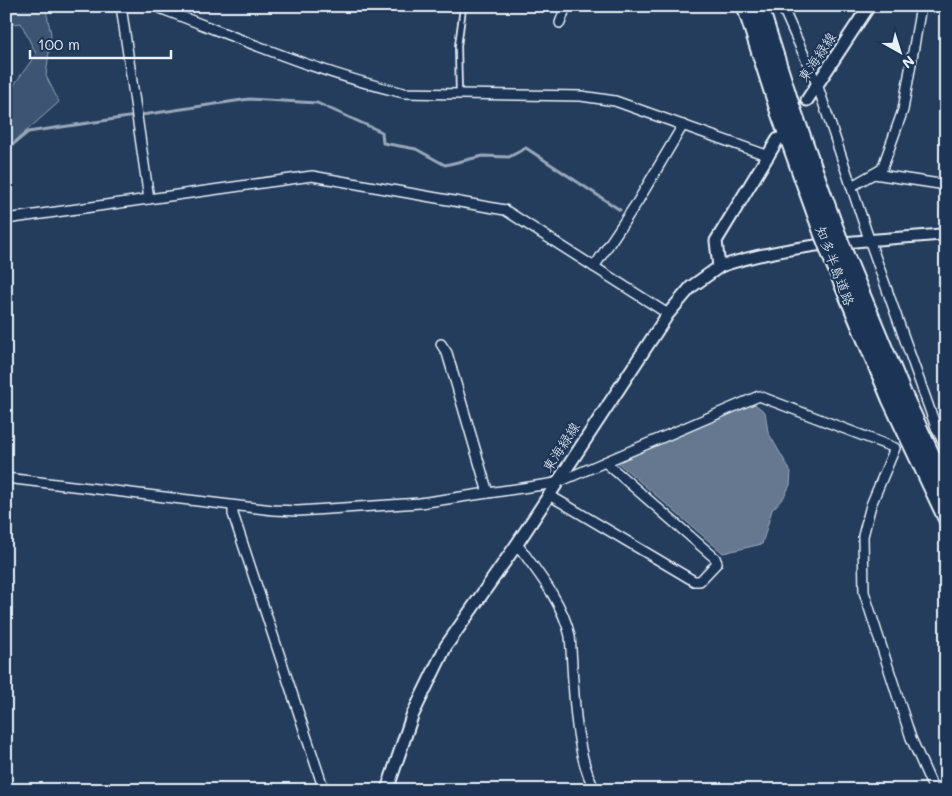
<svg xmlns="http://www.w3.org/2000/svg" width="952" height="796" viewBox="0 0 952 796" font-family="Mali,'Klee One',sans-serif">
<style>
.green{fill:#3e5472;stroke:#93a2b5}
.water{fill:#657890;stroke:#99a8ba}
.lines{fill:none;stroke-linecap:round;stroke-linejoin:round}
.stream{stroke:#99a8ba;stroke-width:3}
.service-casing{stroke:#e8f1f8;stroke-width:8}
.minor-casing{stroke:#e8f1f8;stroke-width:12}
.tertiary-casing{stroke:#e8f1f8;stroke-width:14}
.secondary-casing{stroke:#e8f1f8;stroke-width:15}
.motorway-casing{stroke:#e8f1f8;stroke-width:19}
.service{stroke:#1d3557;stroke-width:4.5}
.minor{stroke:#1d3557;stroke-width:9}
.tertiary{stroke:#1d3557;stroke-width:10}
.secondary{stroke:#1d3557;stroke-width:11}
.motorway{stroke:#1d3557;stroke-width:15}
.motorway-bridge-casing{stroke:#e8f1f8;stroke-width:19;stroke-linecap:butt}
.motorway-bridge{stroke:#1d3557;stroke-width:15}
.labels{text-anchor:middle;stroke-width:4.5;stroke-linejoin:round;paint-order:stroke}
.street-label{font-size:14px;fill:#e8f1f8;stroke:#1d3557}
</style>
<rect width="100%" height="100%" fill="#253d5d"/>
<filter id="ink" filterUnits="userSpaceOnUse"><feTurbulence type="fractalNoise" baseFrequency=".02" numOctaves="2"/><feDisplacementMap in="SourceGraphic" scale="10" xChannelSelector="R" yChannelSelector="G"/><feConvolveMatrix kernelMatrix="1 2 1 2 8 2 1 2 1" color-interpolation-filters="sRGB"/></filter>
<g filter="url(#ink)">
<path class="green" d="M 6,6 L 45,6 L 51,34 L 46,76 L 59,102 L 6,149 L 6,92 L 9,92 L 36,54 L 21,23 L 6,25 Z"/>
<path class="water" d="M 752,402 L 765,412 L 768,432 L 791,472 L 790,485 L 784,497 L 772,510 L 762,544 L 723,553 L 616,461 Z"/>
<g class="lines">
<path class="stream" d="M 6,150 L 28,132 L 249,99 L 317,103 L 382,132 L 383,143 L 416,149 L 445,165 L 483,156 L 509,157 L 526,148 L 620,210"/>
<g class="service-casing">
<path id="service" d="M 459,93 L 458,46 L 463,8"/>
</g>
<g class="minor-casing">
<g id="minor">
<path d="M 121,6 L 149,199"/>
<path d="M 154,6 C 236,37 318,73 404,93 L 581,96 L 615,101 L 769,156"/>
<path d="M 459,6 L 463,6"/>
<path d="M 782,6 L 817,84 L 870,242 L 937,430 L 946,447"/>
<path d="M 560,23 L 566,6"/>
<path d="M 874,174 L 946,185"/>
<path d="M 852,186 L 882,169 L 903,110 L 921,6"/>
<path d="M 6,219 L 312,176 L 505,210 L 668,314"/>
<path d="M 594,267 L 638,201 L 683,125"/>
<path d="M 441,344 L 447,353 L 488,493"/>
<path d="M 6,478 L 273,510 L 298,511 L 420,503 L 556,483 L 759,396 L 895,448 L 871,505 L 863,536 L 864,592 L 911,738 L 934,790"/>
<path d="M 549,495 L 694,581 L 700,581 L 717,563 L 715,558 L 605,462"/>
<path d="M 233,506 L 233,514 L 324,790"/>
<path d="M 517,544 C 538,573 562,601 570,636 C 574,681 573,751 595,790"/>
</g>
</g>
<g class="tertiary-casing">
<path id="tertiary" d="M 719,267 C 791,242 871,241 946,234"/>
</g>
<g class="secondary-casing">
<g id="secondary">
<path d="M 807,100 L 869,6"/>
<path d="M 387,790 L 412,716 L 446,646 L 517,544 L 668,314 L 691,287 L 719,267 L 716,241 L 778,139"/>
</g>
</g>
<g class="motorway-casing">
<g id="motorway">
<path d="M 745,6 L 779,113 L 822,233"/>
<path d="M 760,6 L 792,107 L 836,230"/>
<path d="M 846,256 L 903,393 L 946,486"/>
<path d="M 832,259 L 890,399 L 946,518"/>
</g>
</g>
<use href="#service" class="service"/>
<use href="#minor" class="minor"/>
<use href="#tertiary" class="tertiary"/>
<use href="#secondary" class="secondary"/>
<use href="#motorway" class="motorway"/>
<g class="motorway-bridge-casing">
<g id="motorway-bridge">
<path d="M 836,230 L 846,256"/>
<path d="M 822,233 L 832,259"/>
</g>
</g>
<use href="#motorway-bridge" class="motorway-bridge"/>
</g>
</g>
<g class="labels">
<g class="street-label">
<text transform="translate(817 57) rotate(-56)" y="5">東海緑線</text>
<text transform="translate(835 266) rotate(69)" y="5">知多半島道路</text>
<text transform="translate(561 447) rotate(-57)" y="5">東海緑線</text>
</g>
</g>
<rect width="952" height="796" fill="none" stroke="#1d3557" stroke-width="25"/>
<rect x="12" y="12" width="927" height="771" fill="none" stroke="#e8f1f8" stroke-width="2" filter="url(#ink)"/>
<g transform="translate(900 52) rotate(141)" stroke="#1d3557" stroke-width="4" paint-order="stroke">
<path d="M0-4L9 19L0 12L-9 19Z" fill="#e8f1f8"/>
<text y="-8" font-size="14" font-weight="bold" text-anchor="middle" fill="#e8f1f8">N</text>
</g>
<path d="M30 50v8h141v-8" fill="none" stroke="#e8f1f8" stroke-width="2.5"/>
<text x="38" y="50" font-size="15" fill="#e8f1f8" stroke="#1d3557" stroke-width="4" paint-order="stroke">100 m</text>
</svg>
